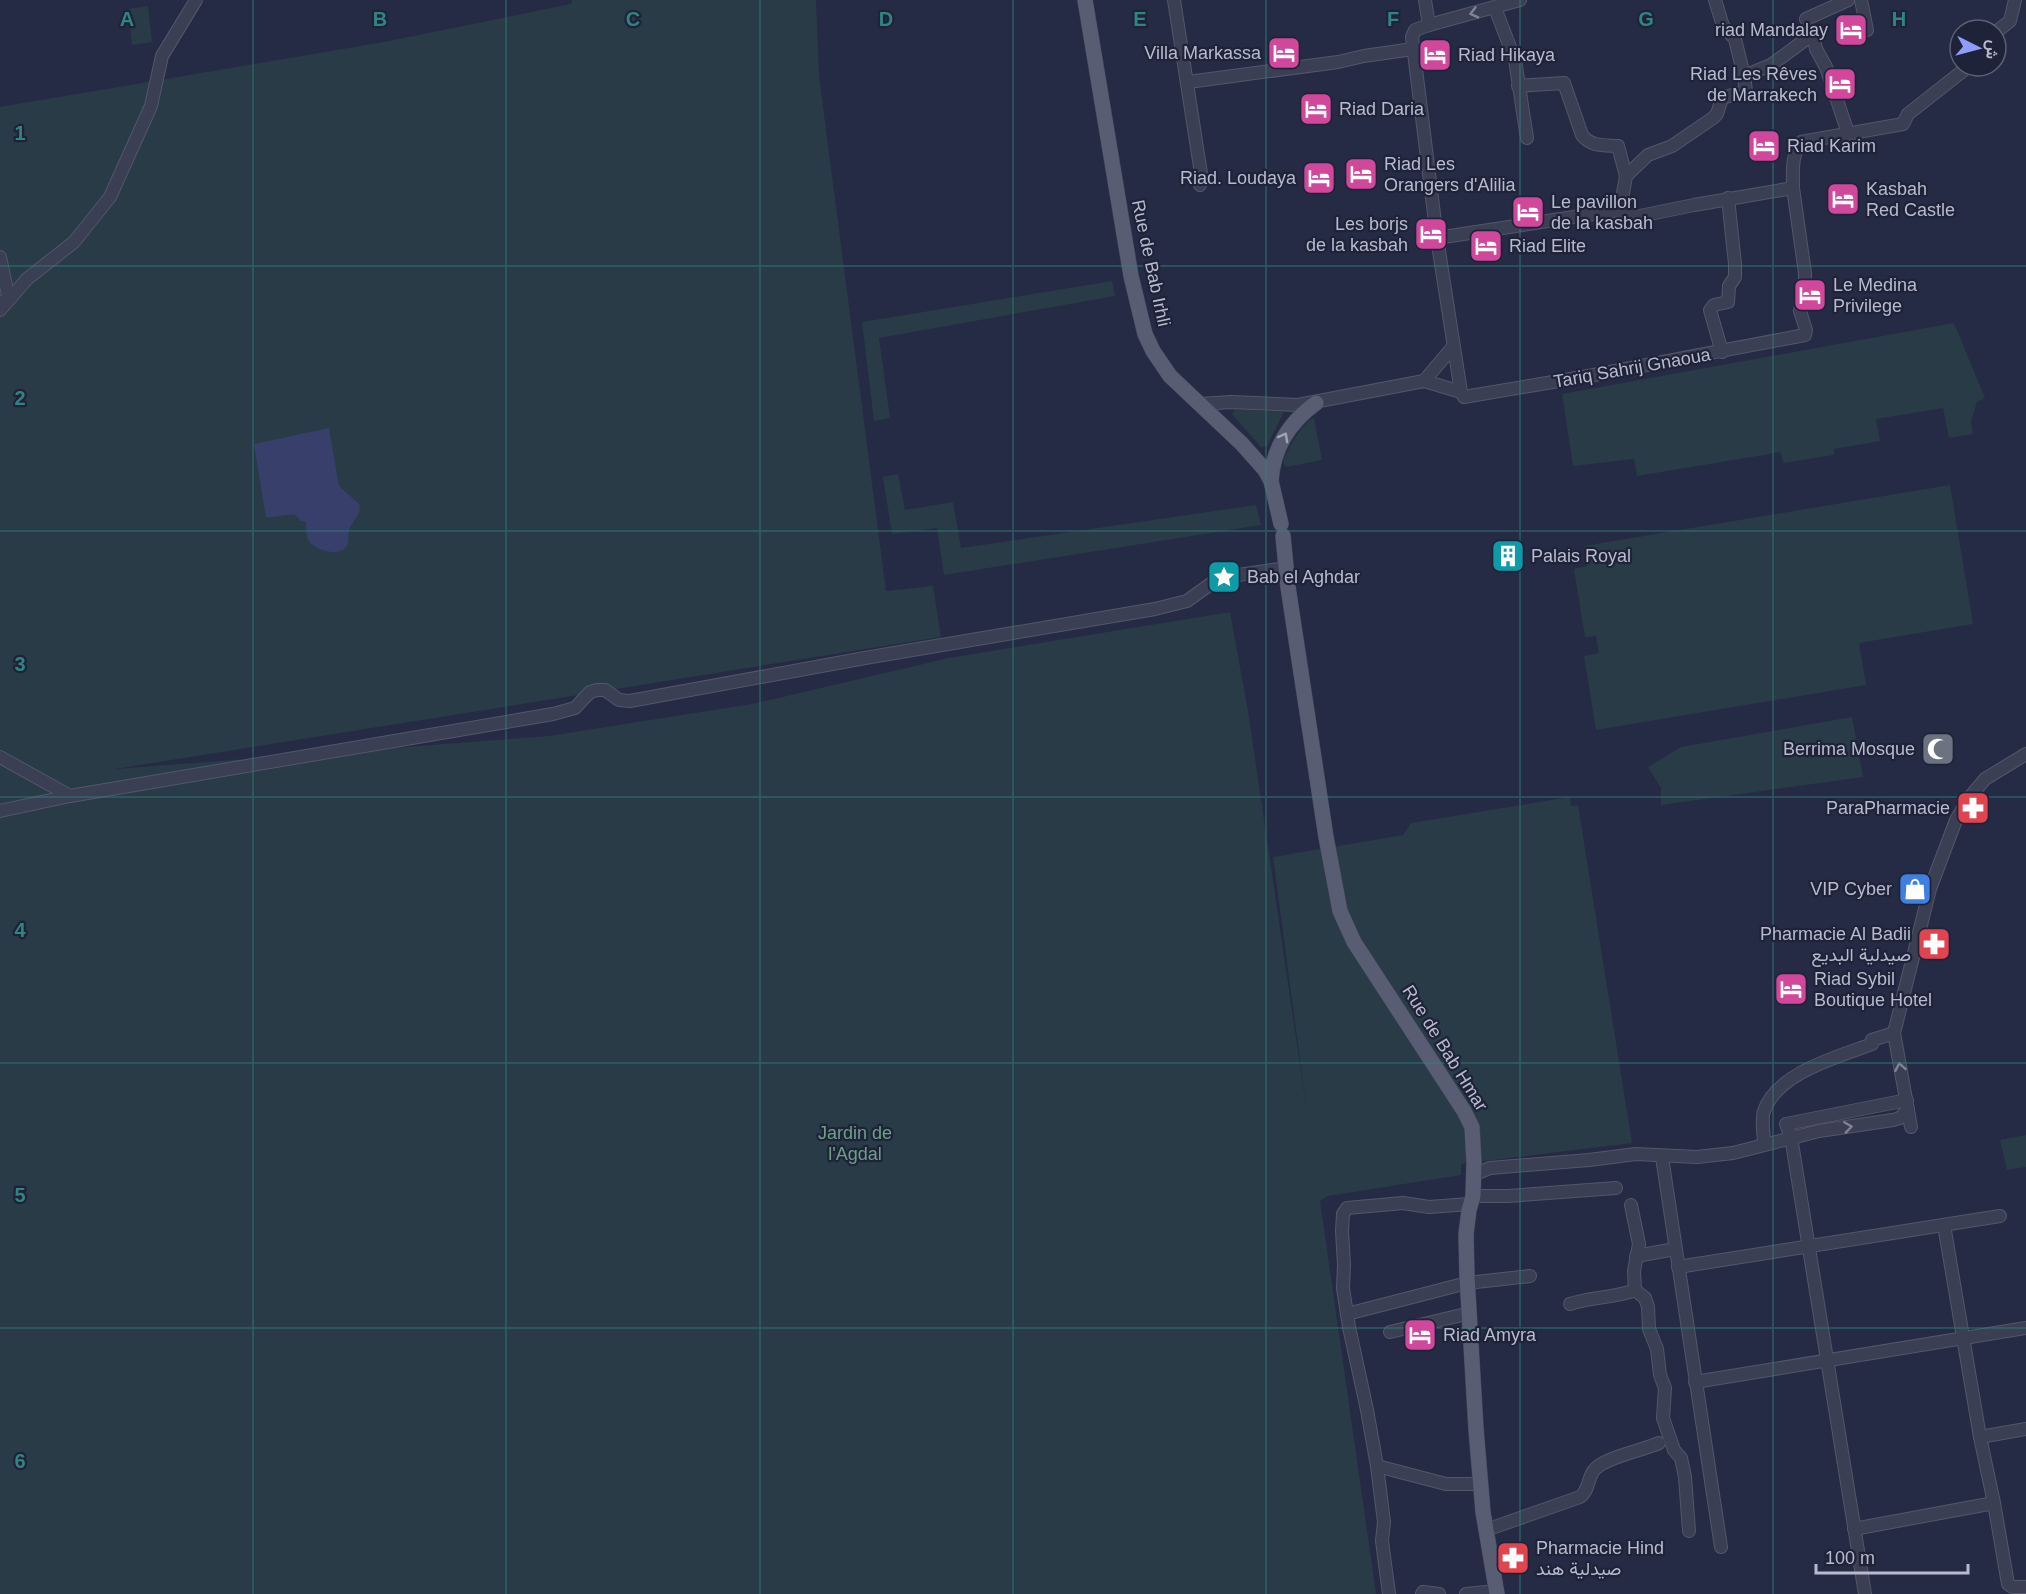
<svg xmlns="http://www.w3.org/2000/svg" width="2026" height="1594" viewBox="0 0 2026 1594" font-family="Helvetica,Vazirmatn,sans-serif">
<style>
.green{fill:#283b46}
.water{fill:#383f6b}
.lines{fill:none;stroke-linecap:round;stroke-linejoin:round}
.minor-casing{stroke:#53566c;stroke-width:14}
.major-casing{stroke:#41455b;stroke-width:16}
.minor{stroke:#3b3f54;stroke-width:12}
.major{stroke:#595d74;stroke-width:15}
.oneway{stroke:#808397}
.oneway2{stroke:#a0a4b8}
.grid{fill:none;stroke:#318481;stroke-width:1.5;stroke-opacity:0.55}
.labels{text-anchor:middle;stroke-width:4.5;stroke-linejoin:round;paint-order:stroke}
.poi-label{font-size:18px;fill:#b8bbce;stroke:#1f233a;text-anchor:start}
.street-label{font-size:18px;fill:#b8bbce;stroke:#1f233a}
.park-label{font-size:18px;fill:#6ea087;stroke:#1f233a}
.grid-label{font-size:20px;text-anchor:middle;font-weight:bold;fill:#318481;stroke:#1f233a;stroke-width:4.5;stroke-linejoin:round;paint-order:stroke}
</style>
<rect width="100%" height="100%" fill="#262b45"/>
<g class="green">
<path d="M 572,0 L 816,0 L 819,76 L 886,591 L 933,586 L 941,637 L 115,769 L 549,736 L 752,704 L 949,658 L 1230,612 L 1248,711 L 1307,1112 L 1273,857 L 1403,835 L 1411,823 L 1570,797 L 1571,806 L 1578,805 L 1632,1143 L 1461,1164 L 1461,1175 L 1328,1196 L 1320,1201 L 1376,1594 L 0,1594 L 0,107 L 384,42 L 571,4 Z"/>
<path d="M 148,6 L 152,42 L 132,45 L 128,9 Z"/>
<path d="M 1112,281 L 1115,296 L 879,338 L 890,418 L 874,421 L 862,322 Z"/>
<path d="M 1954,323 L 1985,398 L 1977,402 L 1971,421 L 1973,434 L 1949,438 L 1943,408 L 1876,419 L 1880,441 L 1834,449 L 1834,455 L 1783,463 L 1781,452 L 1637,476 L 1634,459 L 1573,466 L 1562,394 Z"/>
<path d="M 1235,409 L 1284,412 L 1267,446 L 1261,447 L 1232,414 Z"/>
<path d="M 1314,418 L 1322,460 L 1286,467 L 1283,462 C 1287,450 1302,422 1314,418 Z"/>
<path d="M 898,474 L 905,510 L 953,502 L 961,548 L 1256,505 L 1261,525 L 944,575 L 937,528 L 892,534 L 883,477 Z"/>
<path d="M 1950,485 L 1973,624 L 1859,643 L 1866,685 L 1596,730 L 1584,656 L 1599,653 L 1596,636 L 1585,637 L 1574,569 L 1587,566 L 1584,546 Z"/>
<path d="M 1852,717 L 1863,777 L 1661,805 L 1661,788 L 1648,767 L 1681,747 Z"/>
<path d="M 2026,1135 L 2026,1167 L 2007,1170 L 2000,1140 Z"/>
</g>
<path class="water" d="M 329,428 L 339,486 L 360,505 C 360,516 355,518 350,527 C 346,534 352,542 344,549 C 336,556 314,550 309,541 C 306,536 306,528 306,522 L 301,521 L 294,514 L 266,518 L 254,444 Z"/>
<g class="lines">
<g class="minor-casing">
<g id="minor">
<path d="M 1174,0 L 1202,180 L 1200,185"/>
<path d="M 1425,0 L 1429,25"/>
<path d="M 1861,0 L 1867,30"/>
<path d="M 1495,8 L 1515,60 L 1527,138"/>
<path d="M 1806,19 L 1848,0"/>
<path d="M 1996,32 L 2010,21 L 2015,0"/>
<path d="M 1744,76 L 1771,65 L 1813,34 L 1816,49 L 1826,67 L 1848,133"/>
<path d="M 1188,82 L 1338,62 L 1364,56 L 1413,49"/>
<path d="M 1518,86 L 1564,83 L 1582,135 C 1591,147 1605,145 1618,146 L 1626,176"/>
<path d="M 1620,210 L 1635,217 L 1694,205 L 1793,188 C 1793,172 1791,156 1801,142 L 1903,124 L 1908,114 L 1969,66"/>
<path d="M 1620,210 L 1626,176 L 1648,155 L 1672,146 L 1713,118 L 1717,114 L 1722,98 L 1746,91 L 1744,76 L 1735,39 L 1723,26 L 1715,0"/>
<path d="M 1437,238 L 1620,210"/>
<path d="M 0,257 L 9,300 L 4,301"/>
<path d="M 0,310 L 27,279 L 74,242 L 110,197 L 151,106 L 162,56 L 196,0"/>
<path d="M 1722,352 L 1710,310 L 1714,305 L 1728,302 L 1729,286 L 1735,277 L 1735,264 L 1728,198"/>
<path d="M 1424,381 L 1452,348"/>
<path d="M 1461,392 L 1437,238 L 1412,37 L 1415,30 L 1429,25 L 1520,0"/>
<path d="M 1201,404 L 1231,402 L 1298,405 L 1424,381 L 1461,392 L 1464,397 L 1594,375 L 1805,335 L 1806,330 L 1800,311 L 1805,289 L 1805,273 L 1793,188"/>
<path d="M 0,757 L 70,796"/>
<path d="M 0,811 L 70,796 L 553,714 L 575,708 L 590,692 L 597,690 L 605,690 L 619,700 L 630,701 L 865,658 L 1155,609 L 1187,601 L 1216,580 L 1224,577 L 1287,568"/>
<path d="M 1911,1127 L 1894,1033 L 1930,889 L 1956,820 L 1969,798 L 1985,779 L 2026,754"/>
<path d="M 1764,1144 C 1764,1135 1761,1118 1764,1111 C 1777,1073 1837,1057 1872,1044 L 1872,1040 L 1894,1033"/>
<path d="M 1662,1157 L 1721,1547"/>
<path d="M 1475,1174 L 1490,1168 L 1589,1160 L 1636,1154 L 1697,1157 L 1733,1153 L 1819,1131 L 1893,1120 L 1900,1118 L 1908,1109"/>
<path d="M 1473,1196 L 1508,1196 L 1616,1188"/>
<path d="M 1631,1205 L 1639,1244 L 1634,1271 L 1635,1290 L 1645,1298 L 1648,1307 L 1649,1329 L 1657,1349 L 1660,1375 L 1665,1388 L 1663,1418 L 1674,1450 L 1681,1458 L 1685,1477 L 1689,1531"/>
<path d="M 1636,1256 L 1675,1249"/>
<path d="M 1678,1267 L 2000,1216"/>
<path d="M 1570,1304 C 1591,1297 1615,1298 1635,1290"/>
<path d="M 1347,1314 L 1467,1283 L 1530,1276"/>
<path d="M 1390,1332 L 1470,1313"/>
<path d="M 1695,1382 L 2026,1328"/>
<path d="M 1980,1437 L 2026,1429"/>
<path d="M 1377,1466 L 1446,1484 L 1481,1484"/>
<path d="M 1994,1503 L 2008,1584 L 2012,1587 L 2026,1587"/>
<path d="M 1854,1529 L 1994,1503 L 1980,1437 L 1944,1225"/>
<path d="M 1486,1530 L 1580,1497 C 1590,1490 1587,1476 1596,1468 C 1610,1456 1641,1451 1659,1443"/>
<path d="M 1389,1594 L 1382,1541 L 1384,1522 L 1377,1466 L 1367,1410 L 1349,1327 L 1343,1288 L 1344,1265 L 1342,1231 L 1343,1214 L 1347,1208 L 1403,1203 L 1429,1207 L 1470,1204"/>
<path d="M 1422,1594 L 1423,1592 L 1439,1594"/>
<path d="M 1466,1594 L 1497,1591"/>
<path d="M 1865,1594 L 1791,1137 L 1786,1124 L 1907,1100"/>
</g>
</g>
<g class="major-casing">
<g id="major">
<path d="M 1085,0 L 1131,276 L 1145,334 L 1153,351 L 1170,376 L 1242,444 L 1265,470 L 1271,481 L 1281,524"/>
<path d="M 1271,481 C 1273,448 1290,422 1316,403"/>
<path d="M 1283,536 L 1288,587 L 1326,837 L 1340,911 L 1354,942 L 1464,1111 L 1472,1127 L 1474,1162 L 1473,1196 L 1469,1210 L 1466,1234 L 1467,1277 L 1476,1429 L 1483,1512 L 1497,1594"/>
</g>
</g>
<use href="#minor" class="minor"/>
<use href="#major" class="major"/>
</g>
<defs><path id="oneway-chevron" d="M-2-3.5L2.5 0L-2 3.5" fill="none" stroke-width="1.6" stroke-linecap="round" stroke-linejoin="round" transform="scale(1.5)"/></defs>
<g class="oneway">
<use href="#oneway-chevron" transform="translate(1474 13) rotate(165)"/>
<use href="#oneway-chevron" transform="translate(1900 1067) rotate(-100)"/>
<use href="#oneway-chevron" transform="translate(1848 1127) rotate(-8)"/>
</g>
<use class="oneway2" href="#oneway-chevron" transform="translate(1284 437) rotate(-61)"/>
<path class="grid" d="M 253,0 L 253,1594M 506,0 L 506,1594M 760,0 L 760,1594M 1013,0 L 1013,1594M 1266,0 L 1266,1594M 1520,0 L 1520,1594M 1773,0 L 1773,1594M 0,266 L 2026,266M 0,531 L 2026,531M 0,797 L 2026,797M 0,1063 L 2026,1063M 0,1328 L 2026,1328"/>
<defs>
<g id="hotel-square" transform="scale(1.725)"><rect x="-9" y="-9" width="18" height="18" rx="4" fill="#d1479c" stroke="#1f233a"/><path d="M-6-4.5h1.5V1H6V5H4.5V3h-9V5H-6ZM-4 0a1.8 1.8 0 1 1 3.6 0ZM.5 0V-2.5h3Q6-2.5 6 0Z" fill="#fff"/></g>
<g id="building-square" transform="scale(1.725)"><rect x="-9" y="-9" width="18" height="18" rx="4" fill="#0f9aa8" stroke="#1f233a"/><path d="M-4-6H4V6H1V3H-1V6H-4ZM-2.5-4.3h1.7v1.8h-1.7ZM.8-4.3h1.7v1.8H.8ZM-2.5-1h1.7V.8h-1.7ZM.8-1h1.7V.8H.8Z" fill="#fff"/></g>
<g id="sight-square" transform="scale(1.725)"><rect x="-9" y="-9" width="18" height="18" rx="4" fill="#0f9aa8" stroke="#1f233a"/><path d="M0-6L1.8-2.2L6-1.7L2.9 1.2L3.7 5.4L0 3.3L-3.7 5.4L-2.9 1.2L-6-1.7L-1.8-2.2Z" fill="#fff"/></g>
<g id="mosque-square" transform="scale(1.725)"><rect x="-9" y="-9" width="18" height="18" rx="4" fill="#6b7280" stroke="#1f233a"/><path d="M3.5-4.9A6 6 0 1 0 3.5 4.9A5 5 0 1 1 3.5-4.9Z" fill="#fff"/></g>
<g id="pharmacy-square" transform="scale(1.725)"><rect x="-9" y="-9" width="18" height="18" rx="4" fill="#e0444e" stroke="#1f233a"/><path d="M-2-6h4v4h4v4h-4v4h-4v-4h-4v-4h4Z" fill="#fff"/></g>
<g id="shop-square" transform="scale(1.725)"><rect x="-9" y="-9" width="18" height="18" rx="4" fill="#3f7fe0" stroke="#1f233a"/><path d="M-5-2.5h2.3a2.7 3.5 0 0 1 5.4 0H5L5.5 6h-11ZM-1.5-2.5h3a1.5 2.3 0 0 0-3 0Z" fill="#fff"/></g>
</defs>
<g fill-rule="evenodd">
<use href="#hotel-square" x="1851" y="30"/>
<use href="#hotel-square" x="1284" y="53"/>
<use href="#hotel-square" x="1435" y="55"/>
<use href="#hotel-square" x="1840" y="84"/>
<use href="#hotel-square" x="1316" y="109"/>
<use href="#hotel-square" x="1764" y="146"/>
<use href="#hotel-square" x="1361" y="174"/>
<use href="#hotel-square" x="1319" y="178"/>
<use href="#hotel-square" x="1843" y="199"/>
<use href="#hotel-square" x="1528" y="212"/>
<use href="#hotel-square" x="1431" y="234"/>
<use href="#hotel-square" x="1486" y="246"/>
<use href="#hotel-square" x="1810" y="295"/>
<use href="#building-square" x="1508" y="556"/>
<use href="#sight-square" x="1224" y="577"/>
<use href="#mosque-square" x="1938" y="749"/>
<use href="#pharmacy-square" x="1973" y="808"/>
<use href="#shop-square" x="1915" y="889"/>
<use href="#pharmacy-square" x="1934" y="944"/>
<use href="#hotel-square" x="1791" y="989"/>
<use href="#hotel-square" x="1420" y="1335"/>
<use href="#pharmacy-square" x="1513" y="1558"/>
</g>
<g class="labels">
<g class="poi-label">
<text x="1828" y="36" text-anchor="end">riad Mandalay</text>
<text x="1261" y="59" text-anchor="end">Villa Markassa</text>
<text x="1458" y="61">Riad Hikaya</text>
<text x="1817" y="80" text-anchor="end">Riad Les Rêves<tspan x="1817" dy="21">de Marrakech</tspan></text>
<text x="1339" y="115">Riad Daria</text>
<text x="1787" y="152">Riad Karim</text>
<text x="1384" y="170">Riad Les<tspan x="1384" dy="21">Orangers d'Alilia</tspan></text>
<text x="1296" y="184" text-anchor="end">Riad. Loudaya</text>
<text x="1866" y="195">Kasbah<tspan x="1866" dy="21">Red Castle</tspan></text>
<text x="1551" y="208">Le pavillon<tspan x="1551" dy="21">de la kasbah</tspan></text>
<text x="1408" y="230" text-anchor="end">Les borjs<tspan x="1408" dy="21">de la kasbah</tspan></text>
<text x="1509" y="252">Riad Elite</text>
<text x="1833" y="291">Le Medina<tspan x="1833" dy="21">Privilege</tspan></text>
<text x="1531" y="562">Palais Royal</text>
<text x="1247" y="583">Bab el Aghdar</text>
<text x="1915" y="755" text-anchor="end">Berrima Mosque</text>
<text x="1950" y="814" text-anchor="end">ParaPharmacie</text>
<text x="1892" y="895" text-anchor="end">VIP Cyber</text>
<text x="1911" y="940" text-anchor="end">Pharmacie Al Badii<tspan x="1911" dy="21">صيدلية البديع</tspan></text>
<text x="1814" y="985">Riad Sybil<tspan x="1814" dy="21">Boutique Hotel</tspan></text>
<text x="1443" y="1341">Riad Amyra</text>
<text x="1536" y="1554">Pharmacie Hind<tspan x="1536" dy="21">صيدلية هند</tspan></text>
</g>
<g class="street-label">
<text transform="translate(1151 263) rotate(78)" y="6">Rue de Bab Irhli</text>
<text transform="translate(1632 368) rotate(-10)" y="6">Tariq Sahrij Gnaoua</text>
<text transform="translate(1445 1048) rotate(58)" y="6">Rue de Bab Hmar</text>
</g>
<g class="park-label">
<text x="855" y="1139">Jardin de<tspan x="855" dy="21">l'Agdal</tspan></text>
</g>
</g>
<g class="grid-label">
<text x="127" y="26">A</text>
<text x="380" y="26">B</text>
<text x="633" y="26">C</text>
<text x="886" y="26">D</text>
<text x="1140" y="26">E</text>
<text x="1393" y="26">F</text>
<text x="1646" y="26">G</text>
<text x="1899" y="26">H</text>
<text x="20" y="140">1</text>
<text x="20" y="405">2</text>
<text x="20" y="671">3</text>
<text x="20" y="937">4</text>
<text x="20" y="1202">5</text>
<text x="20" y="1468">6</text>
</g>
<g transform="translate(1978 48) rotate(96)"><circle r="28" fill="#1f233a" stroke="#5c6075" stroke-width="1.5"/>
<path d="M0-4.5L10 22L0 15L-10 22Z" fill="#8e9cfd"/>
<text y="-9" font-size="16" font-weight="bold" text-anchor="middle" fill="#b8bbce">ش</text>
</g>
<path d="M1816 1564v9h152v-9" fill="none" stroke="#b8bbce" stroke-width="3"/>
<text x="1825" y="1564" font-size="18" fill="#b8bbce" stroke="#1f233a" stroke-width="4.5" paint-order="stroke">100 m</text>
</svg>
